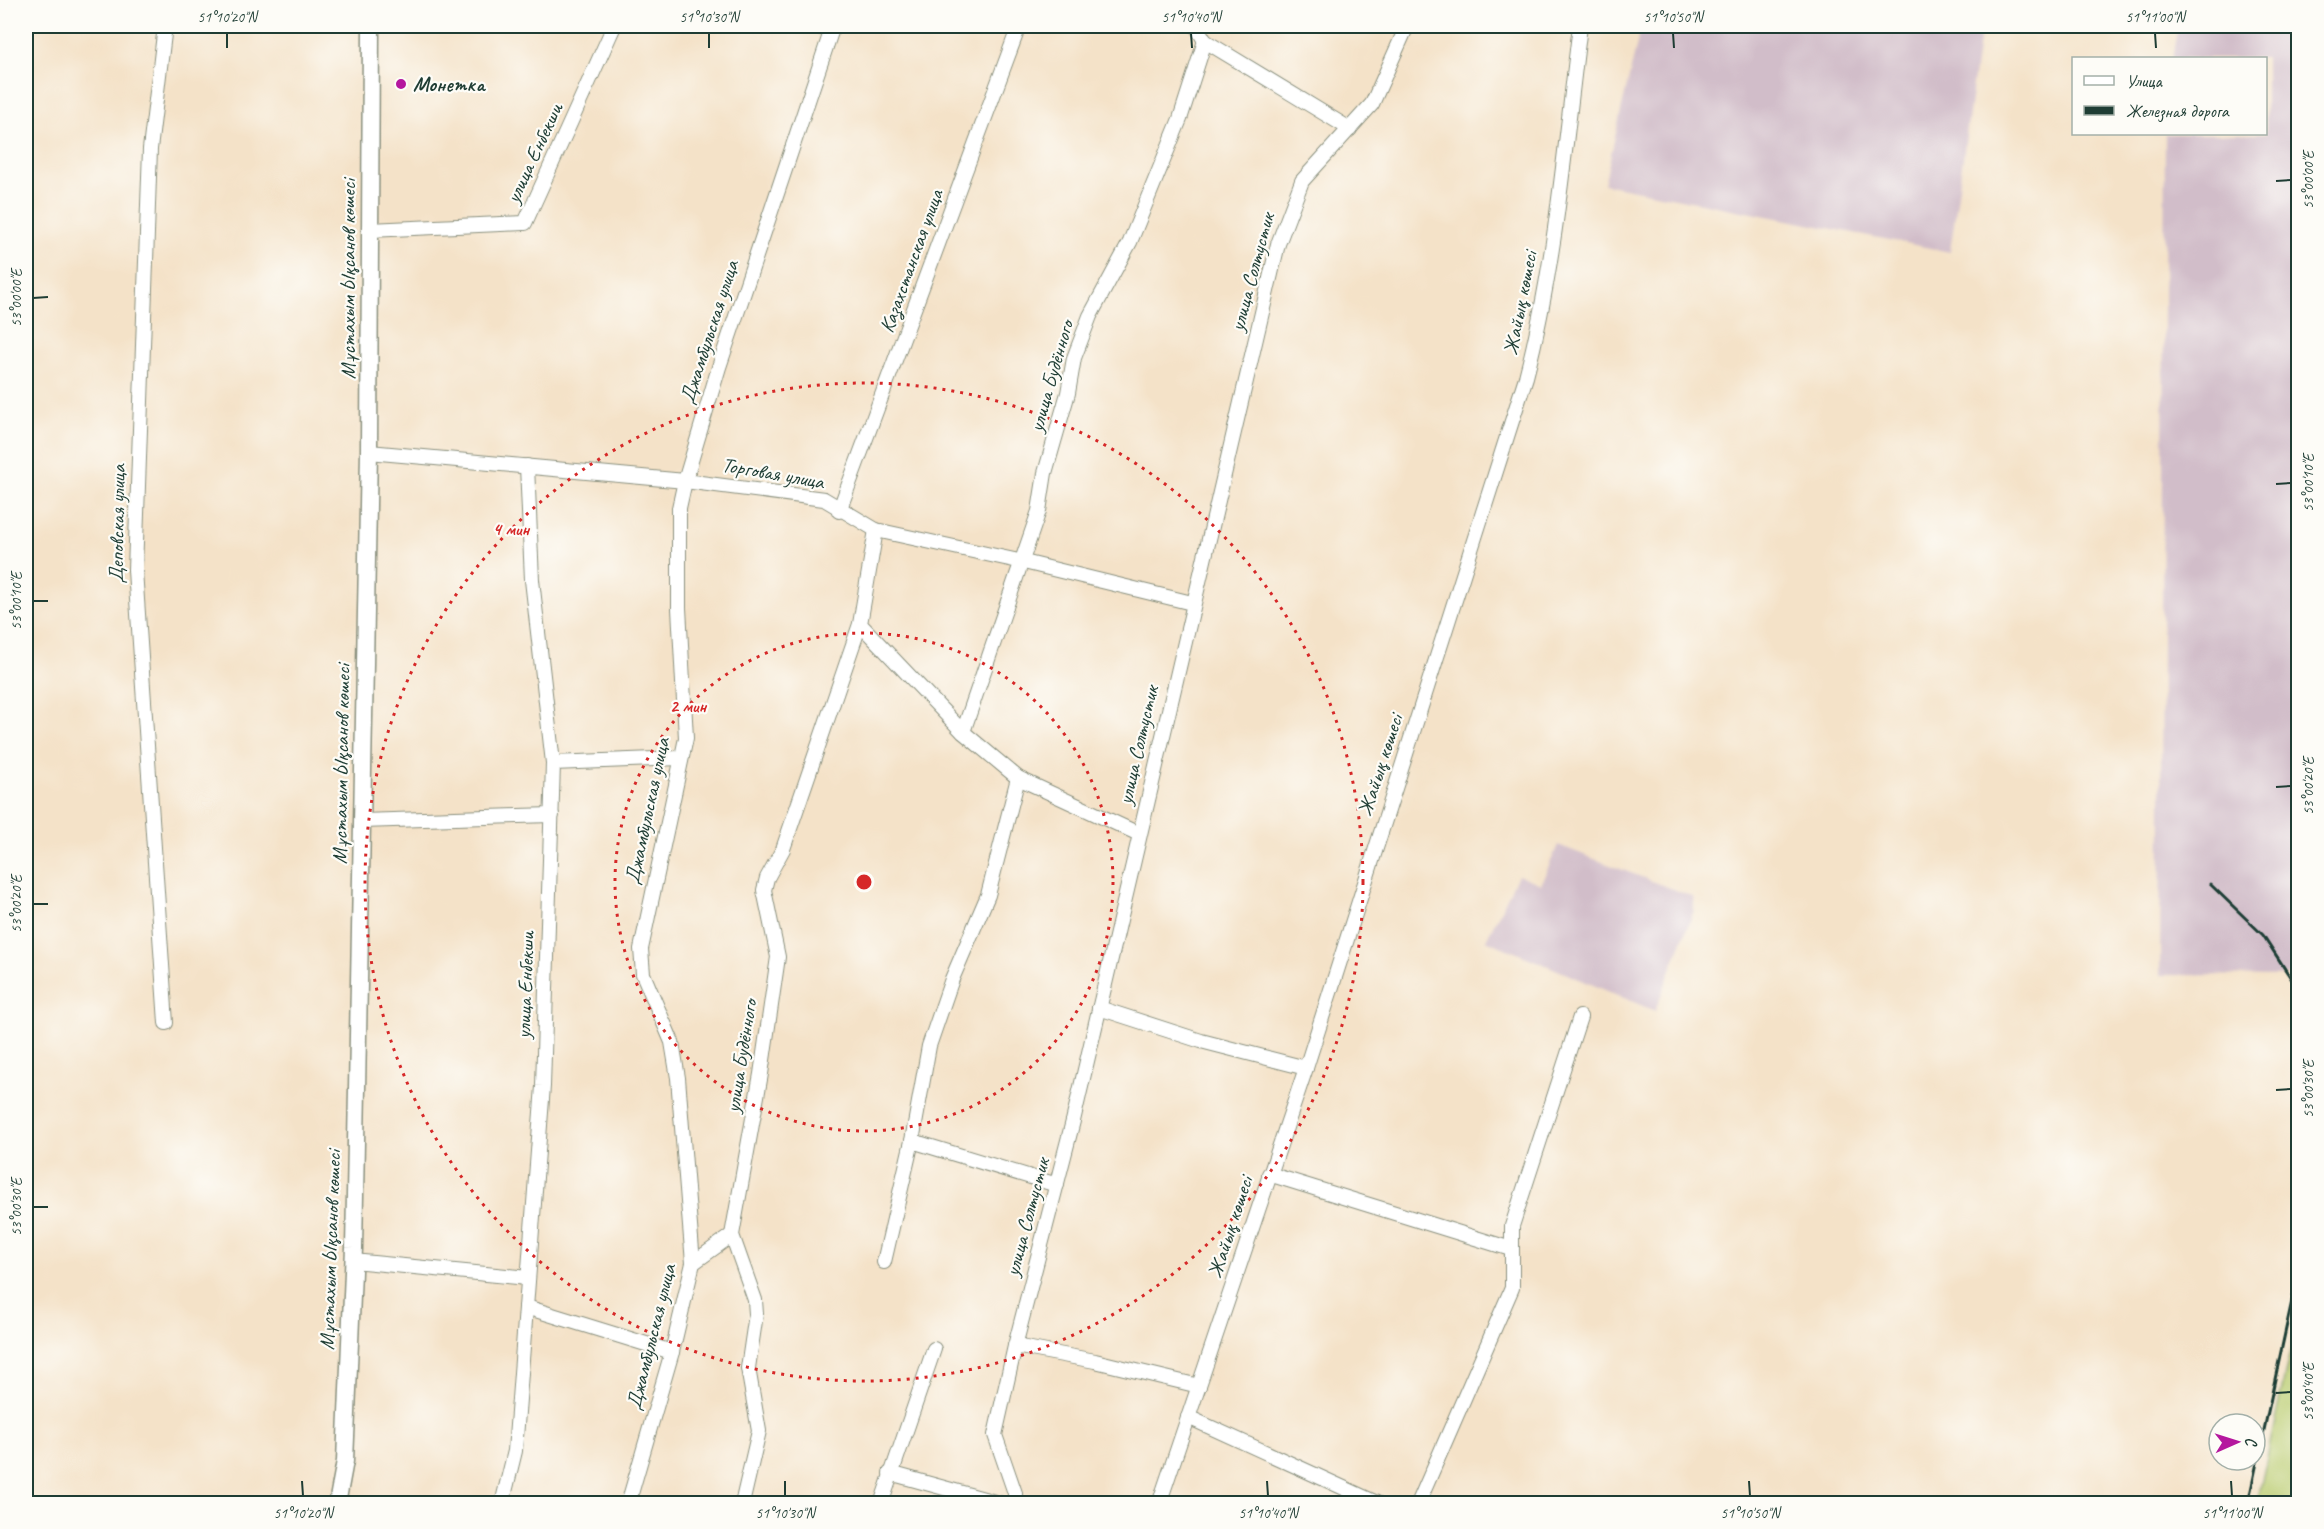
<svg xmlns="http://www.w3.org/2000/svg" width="2324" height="1529" viewBox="0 0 2324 1529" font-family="Caveat,sans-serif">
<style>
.industrial{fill:#d1bdc9}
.green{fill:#bacc6f;stroke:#6c8452;stroke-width:1.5}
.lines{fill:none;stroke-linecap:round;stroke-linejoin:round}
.minor-casing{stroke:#8a907e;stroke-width:16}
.major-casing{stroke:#8a907e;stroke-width:19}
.minor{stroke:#fff;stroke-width:14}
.major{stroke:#fff;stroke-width:16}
.rail{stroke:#1f3d34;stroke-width:3}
.ticks{fill:none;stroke:#1f3d34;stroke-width:2}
.ring{fill:none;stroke:#d62828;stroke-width:3;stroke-dasharray:3 6}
.poi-dot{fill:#b5179e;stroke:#fdfcf7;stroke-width:2}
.labels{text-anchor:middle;stroke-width:4.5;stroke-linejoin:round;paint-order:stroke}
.poi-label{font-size:21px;font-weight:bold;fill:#1f3d34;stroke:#fdfcf7;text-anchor:start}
.street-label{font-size:21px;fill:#1f3d34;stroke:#fdfcf7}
.centre{fill:#d62828;stroke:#fdfcf7;stroke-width:3}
.ring-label{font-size:18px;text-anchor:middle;font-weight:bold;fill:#d62828;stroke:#fdfcf7;stroke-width:4.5;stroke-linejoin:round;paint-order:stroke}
.neatline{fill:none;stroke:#1f3d34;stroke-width:2}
.ticks-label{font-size:15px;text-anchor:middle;fill:#1f3d34}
</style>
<rect width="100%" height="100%" fill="#fdfcf7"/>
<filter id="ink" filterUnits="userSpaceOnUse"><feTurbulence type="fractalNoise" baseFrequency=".0167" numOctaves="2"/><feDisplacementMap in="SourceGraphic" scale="12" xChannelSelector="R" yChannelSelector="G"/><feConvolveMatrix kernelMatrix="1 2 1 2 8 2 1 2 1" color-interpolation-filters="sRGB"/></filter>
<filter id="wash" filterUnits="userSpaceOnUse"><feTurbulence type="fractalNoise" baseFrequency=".008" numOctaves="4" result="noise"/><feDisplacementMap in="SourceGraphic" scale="24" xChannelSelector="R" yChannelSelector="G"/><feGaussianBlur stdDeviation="1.35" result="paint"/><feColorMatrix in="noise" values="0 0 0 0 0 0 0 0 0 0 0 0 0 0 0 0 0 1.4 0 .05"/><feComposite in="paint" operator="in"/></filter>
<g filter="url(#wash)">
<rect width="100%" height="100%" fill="#f4e2c8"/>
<g class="industrial">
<path d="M 1641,26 L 1981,26 L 1950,252 L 1604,184 Z"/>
<path d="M 2178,26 L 2298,26 L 2298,976 L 2160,975 L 2165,134 L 2266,134 L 2266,58 L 2172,58 Z"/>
<path d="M 1558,845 L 1693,897 L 1694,910 L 1655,1011 L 1486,940 L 1518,875 L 1541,884 Z"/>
</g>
<path class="green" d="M 2298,1315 L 2298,1503 L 2257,1503 Z"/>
</g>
<g filter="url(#ink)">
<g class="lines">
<g class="minor-casing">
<g id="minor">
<path d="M 165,26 L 150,149 L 135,570 L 166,1023"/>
<path d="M 814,26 L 831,30"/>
<path d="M 1196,26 L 1205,41 L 1350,129"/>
<path d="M 370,230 L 525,223 L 614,26"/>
<path d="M 369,452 L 685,481 L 824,499 L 876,530 L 1028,563 L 1192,603"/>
<path d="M 839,511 L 1019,26"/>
<path d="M 876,530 L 860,624 L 963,732 L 1018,778 L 1139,834"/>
<path d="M 963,732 L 1039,511 L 1045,473 L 1068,393 L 1074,358 L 1090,316 L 1130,242 L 1180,119 L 1205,41"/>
<path d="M 553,763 L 680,758"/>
<path d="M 362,821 L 552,815"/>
<path d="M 1099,1008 L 1201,1041 L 1306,1068"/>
<path d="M 912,1141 L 1057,1185"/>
<path d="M 1269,1174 L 1511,1249"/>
<path d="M 353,1261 L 528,1278"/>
<path d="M 884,1262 L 912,1141 L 929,1046 L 952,979 L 988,895 L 1018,778"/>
<path d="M 693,1263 L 732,1235"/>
<path d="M 526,1307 L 672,1352"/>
<path d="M 1015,1346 L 1095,1361 L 1199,1386"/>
<path d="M 1188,1417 L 1379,1504"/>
<path d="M 890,1473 L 1002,1504"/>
<path d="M 502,1504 L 515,1451 L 543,1086 L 553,763 L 532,580 L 527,466"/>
<path d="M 628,1504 L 672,1352 L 693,1263 L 678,1078 L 672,1042 L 643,974 L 641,949 L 686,738 L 679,608 L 679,508 L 685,481 L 719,367 L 833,26"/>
<path d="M 742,1504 L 759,1431 L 748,1368 L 756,1314 L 755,1300 L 732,1235 L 761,1074 L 778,957 L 764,890 L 767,878 L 783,849 L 860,624"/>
<path d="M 881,1504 L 934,1349"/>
<path d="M 1015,1504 L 1015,1493 L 995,1435 L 1015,1346 L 1073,1121 L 1278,244 L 1302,181 L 1372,104 L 1407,26"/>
<path d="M 1159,1504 L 1306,1068 L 1526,377 C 1556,262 1565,143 1580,26"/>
<path d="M 1418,1504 L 1512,1288 L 1512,1226 L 1580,1017"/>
</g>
</g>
<g class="major-casing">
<path id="major" d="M 337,1504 L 345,1461 L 354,1248 L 369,452 L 371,26"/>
</g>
<use href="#minor" class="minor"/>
<use href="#major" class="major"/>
<g class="rail">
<path d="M 2210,884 L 2263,935 L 2298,989"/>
<path d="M 2248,1504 L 2298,1273"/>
</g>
</g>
</g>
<path class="ticks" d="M 227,33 L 227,48M 709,33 L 709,48M 1191,33 L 1192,48M 1673,33 L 1674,48M 2155,33 L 2156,48M 2276,181 L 2291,180M 33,298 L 48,297M 2276,484 L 2291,483M 33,601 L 48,601M 2276,787 L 2291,786M 33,904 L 48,904M 2276,1090 L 2291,1089M 33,1207 L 48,1207M 2276,1393 L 2291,1392M 302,1481 L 303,1496M 785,1481 L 785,1496M 1267,1481 L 1268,1496M 1749,1481 L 1750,1496M 2231,1481 L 2232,1496"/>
<g class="ring">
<circle cx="864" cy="882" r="249"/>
<circle cx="864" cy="882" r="499"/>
</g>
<circle class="poi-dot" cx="401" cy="84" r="6"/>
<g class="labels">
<g class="poi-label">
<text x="413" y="91">Монетка</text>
</g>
<g class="street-label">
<text transform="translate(534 153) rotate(-65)" y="7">улица Енбекши</text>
<text transform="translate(911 261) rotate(-70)" y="7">Казахстанская улица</text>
<text transform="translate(1252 272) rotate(-75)" y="7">улица Солтустик</text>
<text transform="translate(348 279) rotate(-90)" y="7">Мұстахым Ықсанов көшесі</text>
<text transform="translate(1520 303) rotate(-79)" y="7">Жайық көшесі</text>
<text transform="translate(709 332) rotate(-72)" y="7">Джамбульская улица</text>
<text transform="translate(1051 376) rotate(-74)" y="7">улица Будённого</text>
<text transform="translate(773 473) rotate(10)" y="7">Торговая улица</text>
<text transform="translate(117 524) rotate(-89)" y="7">Деповская улица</text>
<text transform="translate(1138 745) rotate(-77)" y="7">улица Солтустик</text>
<text transform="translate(341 764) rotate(-89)" y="7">Мұстахым Ықсанов көшесі</text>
<text transform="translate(1380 765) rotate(-72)" y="7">Жайық көшесі</text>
<text transform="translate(647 811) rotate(-78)" y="7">Джамбульская улица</text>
<text transform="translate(525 985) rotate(-88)" y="7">улица Енбекши</text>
<text transform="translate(741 1056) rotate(-81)" y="7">улица Будённого</text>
<text transform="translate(1027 1217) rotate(-75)" y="7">улица Солтустик</text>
<text transform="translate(1230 1227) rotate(-72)" y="7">Жайық көшесі</text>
<text transform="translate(330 1250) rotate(-88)" y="7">Мұстахым Ықсанов көшесі</text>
<text transform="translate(651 1337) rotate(-76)" y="7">Джамбульская улица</text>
</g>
</g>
<circle cx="864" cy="882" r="9" class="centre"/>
<g class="ring-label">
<text x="511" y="535">4 мин</text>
<text x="688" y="712">2 мин</text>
</g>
<rect width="2324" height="1529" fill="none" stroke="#fdfcf7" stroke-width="66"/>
<rect x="2072" y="57" width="195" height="78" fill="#fdfcf7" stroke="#a4b0a9" stroke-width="1.5"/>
<rect x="2084" y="76" width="30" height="9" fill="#ffffff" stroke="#a4b0a9" stroke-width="1.5"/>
<text x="2126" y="87" font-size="18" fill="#1f3d34">Улица</text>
<rect x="2084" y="106" width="30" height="9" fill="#1f3d34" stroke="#a4b0a9" stroke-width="1.5"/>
<text x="2126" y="117" font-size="18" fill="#1f3d34">Железная дорога</text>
<g transform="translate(2237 1442) rotate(87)"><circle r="28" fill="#fdfcf7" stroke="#a4b0a9" stroke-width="1.5"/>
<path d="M0-4.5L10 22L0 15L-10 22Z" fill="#b5179e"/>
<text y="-9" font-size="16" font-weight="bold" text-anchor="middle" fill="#1f3d34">С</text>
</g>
<rect x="33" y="33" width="2258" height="1463" class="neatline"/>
<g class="ticks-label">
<text x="227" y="22">51°10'20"N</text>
<text x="709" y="22">51°10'30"N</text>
<text x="1191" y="22">51°10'40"N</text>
<text x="1673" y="22">51°10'50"N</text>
<text x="2155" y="22">51°11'00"N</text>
<text transform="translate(2308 180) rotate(-90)" y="5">53°00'00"E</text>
<text transform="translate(16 298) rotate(-90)" y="5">53°00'00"E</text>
<text transform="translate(2308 483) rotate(-90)" y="5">53°00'10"E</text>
<text transform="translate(16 601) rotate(-90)" y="5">53°00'10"E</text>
<text transform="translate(2308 786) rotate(-90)" y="5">53°00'20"E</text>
<text transform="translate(16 904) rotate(-90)" y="5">53°00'20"E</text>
<text transform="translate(2308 1089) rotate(-90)" y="5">53°00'30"E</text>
<text transform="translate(16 1207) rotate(-90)" y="5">53°00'30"E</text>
<text transform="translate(2308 1392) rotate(-90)" y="5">53°00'40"E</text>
<text x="303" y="1518">51°10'20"N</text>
<text x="785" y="1518">51°10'30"N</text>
<text x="1268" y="1518">51°10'40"N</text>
<text x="1750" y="1518">51°10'50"N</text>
<text x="2232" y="1518">51°11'00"N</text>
</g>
</svg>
